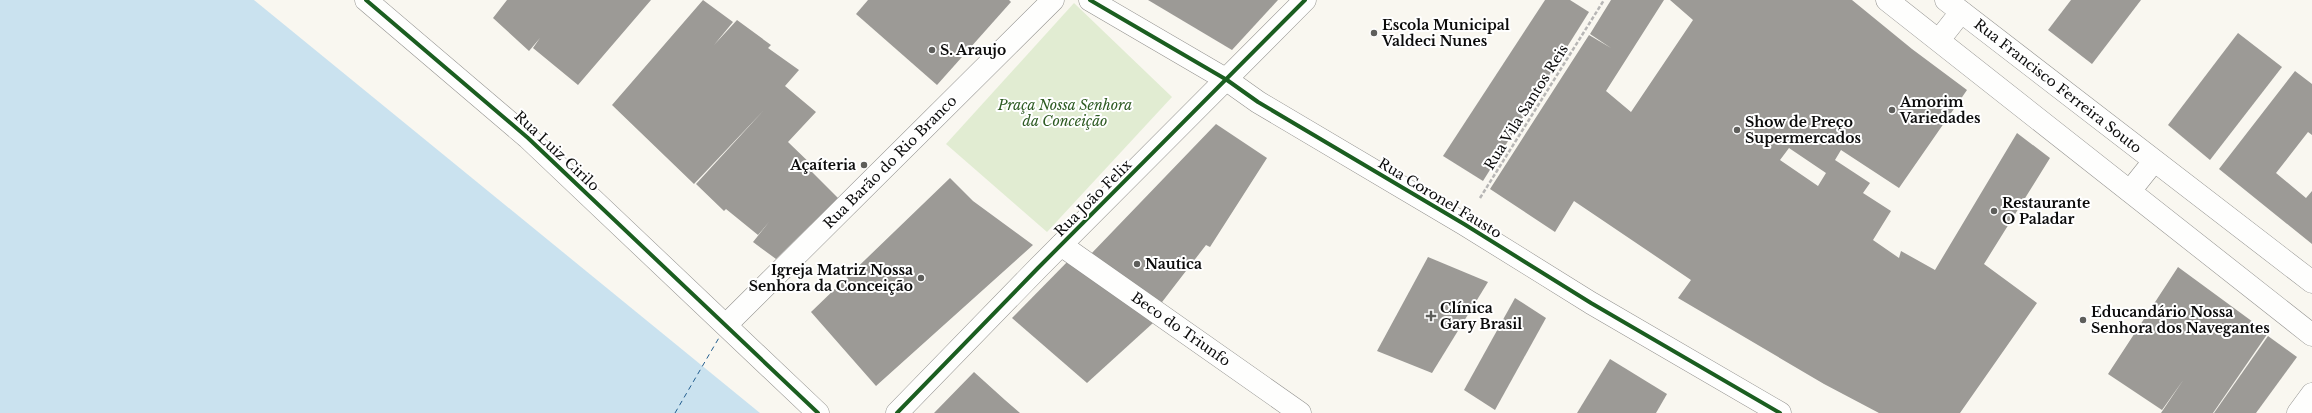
<svg xmlns="http://www.w3.org/2000/svg" width="2312" height="413" viewBox="0 0 2312 413" font-family="'Libre Baskerville',serif">
<style>
.green{fill:#e1ecd2}
.water{fill:#cae2ef}
.lines{fill:none;stroke-linecap:round;stroke-linejoin:round}
.ferry{stroke:#235e8f;stroke-width:1;stroke-dasharray:5 4;stroke-linecap:butt}
.building{fill:#9c9a96;fill-rule:evenodd}
.minor-casing{stroke:#92918e;stroke-width:23}
.path{stroke:#b7b6b5;stroke-width:2.5;stroke-dasharray:4 2;stroke-linecap:butt}
.minor{stroke:#fefefd;stroke-width:22}
.cycleway-casing{stroke:#fff;stroke-width:6}
.cycleway{stroke:#1b5e20;stroke-width:4}
.poi-dot{fill:#5e5e5b;stroke:#fff;stroke-width:1.5}
.labels{text-anchor:middle;stroke-width:4;stroke-linejoin:round;paint-order:stroke}
.poi-label{font-size:14px;font-weight:bold;fill:#0b0b0b;stroke:#fff;text-anchor:start}
.street-label{font-size:14px;fill:#0b0b0b;stroke:#fff}
.park-label{font-size:14px;font-style:italic;fill:#2e5b23;stroke:#fff}
</style>
<rect width="100%" height="100%" fill="#f9f7f0"/>
<path class="green" d="M 1074,3 L 1172,97 L 1047,232 L 946,144 Z"/>
<path class="water" d="M 0,0 L 254,0 L 760,413 L 0,413 Z"/>
<g class="lines">
<path class="ferry" d="M 675,413 L 720,336"/>
</g>
<g class="building">
<path d="M 507,0 L 651,0 L 578,85 L 533,48 L 540,38 L 529,51 L 493,18 Z"/>
<path d="M 703,0 L 733,22 L 714,45 L 737,20 L 771,45 L 768,48 L 799,70 L 785,86 L 816,112 L 788,142 L 816,169 L 812,172 L 838,198 L 776,259 L 753,242 L 769,222 L 758,235 L 726,209 L 724,211 L 696,184 L 765,109 L 694,184 L 612,105 Z"/>
<path d="M 868,0 L 1009,0 L 1011,2 L 937,85 L 856,14 Z"/>
<path d="M 1148,0 L 1278,0 L 1232,50 Z"/>
<path d="M 1545,0 L 1570,0 L 1589,12 L 1483,181 L 1443,156 Z"/>
<path d="M 1611,0 L 1664,0 L 1606,91 L 1631,112 L 1693,20 L 1670,0 L 1852,0 L 1912,49 L 1967,90 L 1899,188 L 1841,150 L 1835,160 L 1870,183 L 1863,193 L 1891,211 L 1873,240 L 1899,258 L 1901,251 L 1935,270 L 2017,133 L 2050,158 L 1984,264 L 2037,303 L 1960,413 L 1879,413 L 1824,384 L 1678,298 L 1691,280 L 1574,201 L 1555,232 L 1490,189 L 1589,35 L 1611,48 L 1590,34 ZM 1789,148 L 1826,173 L 1818,186 L 1780,160 Z"/>
<path d="M 2071,0 L 2141,0 L 2092,64 L 2048,30 Z"/>
<path d="M 2238,33 L 2282,67 L 2210,160 L 2168,125 Z"/>
<path d="M 2295,71 L 2312,84 L 2312,135 L 2308,132 L 2276,173 L 2306,198 L 2312,191 L 2312,244 L 2219,169 Z"/>
<path d="M 1216,124 L 1267,158 L 1210,247 L 1206,245 L 1159,306 L 1089,256 Z"/>
<path d="M 950,178 L 973,201 L 1033,245 L 876,386 L 811,312 Z"/>
<path d="M 1073,256 L 1153,323 L 1087,383 L 1012,318 Z"/>
<path d="M 1428,257 L 1488,282 L 1432,373 L 1377,351 Z"/>
<path d="M 2178,267 L 2268,333 L 2213,413 L 2161,413 L 2184,379 L 2162,410 L 2108,374 Z"/>
<path d="M 1515,298 L 1546,318 L 1495,410 L 1464,390 Z"/>
<path d="M 2268,336 L 2297,357 L 2256,413 L 2214,413 Z"/>
<path d="M 1610,359 L 1667,394 L 1656,413 L 1577,413 Z"/>
<path d="M 974,372 L 1005,400 L 1020,413 L 934,413 Z"/>
</g>
<g class="lines">
<g class="minor-casing">
<g id="minor">
<path d="M 366,0 L 528,138 L 818,413"/>
<path d="M 1090,0 L 1227,80 L 1258,102 L 1464,224 L 1591,303 L 1780,413"/>
<path d="M 1887,0 L 2312,335"/>
<path d="M 1946,0 L 2312,282"/>
<path d="M 1939,40 L 1961,12"/>
<path d="M 2130,191 L 2154,161"/>
<path d="M 1061,245 L 1300,413"/>
<path d="M 726,325 L 1053,0"/>
<path d="M 897,413 L 1038,268 L 1305,0"/>
<path d="M 2298,413 L 2312,394"/>
</g>
</g>
<path class="path" d="M 1480,198 L 1604,0"/>
<use href="#minor" class="minor"/>
<g class="cycleway-casing">
<g id="cycleway">
<path d="M 366,0 L 528,138 L 818,413"/>
<path d="M 1090,0 L 1227,80 L 1258,102 L 1464,224 L 1591,303 L 1780,413"/>
<path d="M 897,413 L 1038,268 L 1305,0"/>
</g>
</g>
<use href="#cycleway" class="cycleway"/>
</g>
<g class="poi-dot">
<circle cx="1374" cy="33" r="4"/>
<circle cx="932" cy="50" r="4"/>
<circle cx="1892" cy="110" r="4"/>
<circle cx="1737" cy="130" r="4"/>
<circle cx="864" cy="165" r="4"/>
<circle cx="1994" cy="211" r="4"/>
<circle cx="1137" cy="264" r="4"/>
<circle cx="921" cy="278" r="4"/>
<path d="M1429 310h4v4h4v4h-4v4h-4v-4h-4v-4h4z"/>
<circle cx="2083" cy="320" r="4"/>
</g>
<g class="labels">
<g class="poi-label">
<text x="1382" y="30">Escola Municipal<tspan x="1382" dy="16">Valdeci Nunes</tspan></text>
<text x="940" y="55">S. Araujo</text>
<text x="1900" y="107">Amorim<tspan x="1900" dy="16">Variedades</tspan></text>
<text x="1745" y="127">Show de Preço<tspan x="1745" dy="16">Supermercados</tspan></text>
<text x="856" y="170" text-anchor="end">Açaíteria</text>
<text x="2002" y="208">Restaurante<tspan x="2002" dy="16">O Paladar</tspan></text>
<text x="1145" y="269">Nautica</text>
<text x="913" y="275" text-anchor="end">Igreja Matriz Nossa<tspan x="913" dy="16">Senhora da Conceição</tspan></text>
<text x="1440" y="313">Clínica<tspan x="1440" dy="16">Gary Brasil</tspan></text>
<text x="2091" y="317">Educandário Nossa<tspan x="2091" dy="16">Senhora dos Navegantes</tspan></text>
</g>
<g class="street-label">
<text transform="translate(2058 86) rotate(38)" y="5">Rua Francisco Ferreira Souto</text>
<text transform="translate(1526 107) rotate(-58)" y="5">Rua Vila Santos Reis</text>
<text transform="translate(557 151) rotate(43)" y="5">Rua Luiz Cirilo</text>
<text transform="translate(890 162) rotate(-45)" y="5">Rua Barão do Rio Branco</text>
<text transform="translate(1093 198) rotate(-45)" y="5">Rua João Felix</text>
<text transform="translate(1440 198) rotate(31)" y="5">Rua Coronel Fausto</text>
<text transform="translate(1181 329) rotate(35)" y="5">Beco do Triunfo</text>
</g>
<g class="park-label">
<text x="1065" y="110">Praça Nossa Senhora<tspan x="1065" dy="16">da Conceição</tspan></text>
</g>
</g>
</svg>
